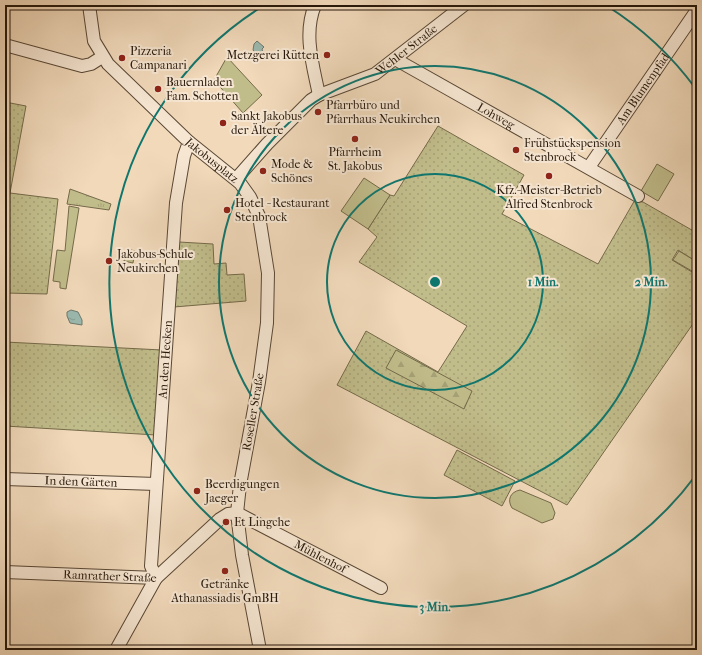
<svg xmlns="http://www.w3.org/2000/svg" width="702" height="655" viewBox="0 0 702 655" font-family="'IM FELL French Canon',serif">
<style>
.grass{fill:url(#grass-dots);stroke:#746a4a}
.forest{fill:url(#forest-firs);stroke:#746a4a}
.park{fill:url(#park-tufts);stroke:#746a4a}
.garden{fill:#c1bd8b;stroke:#746a4a}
.water{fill:url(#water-ripples);stroke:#6c796e}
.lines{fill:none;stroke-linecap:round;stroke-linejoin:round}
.minor-casing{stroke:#594836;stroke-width:14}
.minor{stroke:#f6e6d2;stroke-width:12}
.ring{fill:none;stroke:#0f766e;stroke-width:2}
.poi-dot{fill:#8f2418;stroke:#f6e6d2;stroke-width:1.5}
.labels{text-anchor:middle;stroke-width:4;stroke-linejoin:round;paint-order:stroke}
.street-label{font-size:12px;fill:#26170a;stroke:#f6e6d2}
.poi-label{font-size:12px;fill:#26170a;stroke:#f6e6d2;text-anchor:start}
.centre{fill:#0f766e;stroke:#f6e6d2;stroke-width:2}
.ring-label{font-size:12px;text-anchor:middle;font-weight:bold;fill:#0f766e;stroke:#f6e6d2;stroke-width:4;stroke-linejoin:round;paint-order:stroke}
</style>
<defs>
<pattern id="grass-dots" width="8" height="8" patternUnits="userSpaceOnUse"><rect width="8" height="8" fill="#c1bd8b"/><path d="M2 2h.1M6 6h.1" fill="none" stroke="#a6a277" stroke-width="1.8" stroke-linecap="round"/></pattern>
<pattern id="forest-firs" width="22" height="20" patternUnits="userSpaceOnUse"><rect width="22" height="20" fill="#c1bd8b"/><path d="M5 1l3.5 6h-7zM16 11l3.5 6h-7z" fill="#a6a277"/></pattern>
<pattern id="park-tufts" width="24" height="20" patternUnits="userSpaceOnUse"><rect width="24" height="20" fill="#c1bd8b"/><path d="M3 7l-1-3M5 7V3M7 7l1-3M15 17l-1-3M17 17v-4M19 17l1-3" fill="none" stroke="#a6a277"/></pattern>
<pattern id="water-ripples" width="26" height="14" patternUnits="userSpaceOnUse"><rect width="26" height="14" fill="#9bbab0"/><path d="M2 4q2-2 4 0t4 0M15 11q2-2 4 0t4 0" fill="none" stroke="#859f96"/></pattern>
</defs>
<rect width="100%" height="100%" fill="#f1d9ba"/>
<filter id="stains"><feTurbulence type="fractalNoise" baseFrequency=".005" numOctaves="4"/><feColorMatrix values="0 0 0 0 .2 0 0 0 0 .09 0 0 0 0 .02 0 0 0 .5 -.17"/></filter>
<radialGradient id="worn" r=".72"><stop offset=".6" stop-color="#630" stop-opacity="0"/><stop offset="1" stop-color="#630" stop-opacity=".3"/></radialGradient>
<g class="grass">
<path d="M 5,102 L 26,106 L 10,193 L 58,199 L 47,294 L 5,293 Z"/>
<path d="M 438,126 L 524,175 L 502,214 L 598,264 L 636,198 L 697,233 L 697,262 L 678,250 L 672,260 L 697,275 L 697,318 L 567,505 L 337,385 L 366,331 L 438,372 L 467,326 L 359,262 L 377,237 L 368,229 L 390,195 L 394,196 Z"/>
<path d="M 179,242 L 213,244 L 214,264 L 226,263 L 227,275 L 244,274 L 246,301 L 174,307 Z"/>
<path d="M 5,342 L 162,350 L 156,435 L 5,426 Z"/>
<path d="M 457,450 L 515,481 L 502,506 L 444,475 Z"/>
</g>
<path class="forest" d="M 396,350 L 472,391 L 464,409 L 386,368 Z"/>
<g class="park">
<path d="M 70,189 L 111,204 L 109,210 L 67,204 Z"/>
<path d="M 127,249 L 135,251 L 133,263 L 124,261 Z"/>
</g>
<g class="garden">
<path d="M 227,57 L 262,95 L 243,113 L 214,80 Z"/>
<path d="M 657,164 L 674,174 L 658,201 L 641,191 Z"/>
<path d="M 364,178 L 390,195 L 368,229 L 341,211 Z"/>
<path d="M 69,206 L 79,208 L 66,289 L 60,288 L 60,282 L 53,281 L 57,250 L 65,251 Z"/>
<path d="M 679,251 L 697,262 L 697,274 L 673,260 Z"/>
<path d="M 520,490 L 551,503 L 555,513 L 553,519 L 542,523 L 512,508 C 507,500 510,492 520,490 Z"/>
</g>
<g class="water">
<path d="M 257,41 L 264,47 L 262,49 L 263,53 L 259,57 L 253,50 L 254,44 Z"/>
<path d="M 71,310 L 78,312 L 82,320 L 82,325 L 70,323 L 67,316 L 67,312 Z"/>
</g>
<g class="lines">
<g class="minor-casing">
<g id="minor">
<path id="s1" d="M 89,5 L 94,41 L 108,64 L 189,142 L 240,183 L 250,197 L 259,216 L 268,273 L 267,323 L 259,382 L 240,485 L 237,513 L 242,555 L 260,650"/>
<path d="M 315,5 C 303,34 313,65 319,95"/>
<path d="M 5,45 L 82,66 L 91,64 L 102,57"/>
<path id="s2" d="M 395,59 L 638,196"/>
<path id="s3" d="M 589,167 L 697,10"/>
<path id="s4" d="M 236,179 L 267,144 L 311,100 L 319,95 L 375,74 L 464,5"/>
<path id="s5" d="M 5,479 L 156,484"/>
<path id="s6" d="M 237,513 L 381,588"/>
<path id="s7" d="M 5,572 L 156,578"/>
<path id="s8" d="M 156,578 L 151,566 L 176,203 L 184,156 L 189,142"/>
<path d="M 116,650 L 156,578 L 220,519 L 228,514 L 237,513"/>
</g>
</g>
<use href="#minor" class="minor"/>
</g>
<g class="ring">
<circle cx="435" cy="282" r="108"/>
<circle cx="435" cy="282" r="216"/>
<path d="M696 475A325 325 0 1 1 263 6M607 6A325 325 0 0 1 696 89"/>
</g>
<g class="poi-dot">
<circle cx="327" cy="55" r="4"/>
<circle cx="122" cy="58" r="4"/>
<circle cx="158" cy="89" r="4"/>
<circle cx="318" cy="112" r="4"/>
<circle cx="223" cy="123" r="4"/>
<circle cx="355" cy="139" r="4"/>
<circle cx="516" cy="150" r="4"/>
<circle cx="263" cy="171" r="4"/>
<circle cx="549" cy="176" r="4"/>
<circle cx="227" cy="210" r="4"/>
<circle cx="109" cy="261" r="4"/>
<circle cx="197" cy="491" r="4"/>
<circle cx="226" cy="522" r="4"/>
<circle cx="225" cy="571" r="4"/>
</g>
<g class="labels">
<g class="street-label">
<text dy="4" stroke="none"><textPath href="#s4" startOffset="218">Wehler Straße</textPath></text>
<text dy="4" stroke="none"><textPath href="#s3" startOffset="95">Am Blumenpfad</textPath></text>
<text dy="4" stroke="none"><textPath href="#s2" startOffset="116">Lohweg</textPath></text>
<text dy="4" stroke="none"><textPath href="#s1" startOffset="205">Jakobusplatz</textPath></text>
<text dy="4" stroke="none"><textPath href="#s8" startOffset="220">An den Hecken</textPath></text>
<text transform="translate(253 412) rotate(-80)" y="4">Roseller Straße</text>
<text dy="4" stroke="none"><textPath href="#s5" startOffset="76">In den Gärten</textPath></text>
<text dy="4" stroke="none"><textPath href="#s6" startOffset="94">Mühlenhof</textPath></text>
<text dy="4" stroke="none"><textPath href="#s7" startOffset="105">Ramrather Straße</textPath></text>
</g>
<g class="poi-label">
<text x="130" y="55">Pizzeria<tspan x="130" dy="14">Campanari</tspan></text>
<text x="319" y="59" text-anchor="end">Metzgerei Rütten</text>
<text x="166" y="86">Bauernladen<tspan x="166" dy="14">Fam. Schotten</tspan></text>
<text x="326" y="109">Pfarrbüro und<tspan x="326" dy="14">Pfarrhaus Neukirchen</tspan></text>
<text x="231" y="120">Sankt Jakobus<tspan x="231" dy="14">der Ältere</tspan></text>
<text x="524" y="147">Frühstückspension<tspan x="524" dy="14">Stenbrock</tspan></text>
<text x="355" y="156" text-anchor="middle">Pfarrheim<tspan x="355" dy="14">St. Jakobus</tspan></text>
<text x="271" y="168">Mode &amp;<tspan x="271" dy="14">Schönes</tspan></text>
<text x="549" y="194" text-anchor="middle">Kfz.-Meister-Betrieb<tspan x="549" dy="14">Alfred Stenbrock</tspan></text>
<text x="235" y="207">Hotel - Restaurant<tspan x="235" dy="14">Stenbrock</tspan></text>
<text x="117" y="258">Jakobus-Schule<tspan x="117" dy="14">Neukirchen</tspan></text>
<text x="205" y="488">Beerdigungen<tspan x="205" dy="14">Jaeger</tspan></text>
<text x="234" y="526">Et Lingche</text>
<text x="225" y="588" text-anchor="middle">Getränke<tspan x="225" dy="14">Athanassiadis GmBH</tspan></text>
</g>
</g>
<circle cx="435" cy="282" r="6" class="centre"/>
<g class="ring-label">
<text x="543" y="286">1 Min.</text>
<text x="651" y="286">2 Min.</text>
<text x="435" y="611">3 Min.</text>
</g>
<rect width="702" height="655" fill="none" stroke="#f1d9ba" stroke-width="20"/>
<rect x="6" y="6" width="690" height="643" fill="none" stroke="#26170a" stroke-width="2"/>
<rect x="10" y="10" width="682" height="635" fill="none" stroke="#26170a"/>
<rect width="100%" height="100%" filter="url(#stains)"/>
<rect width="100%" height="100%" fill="url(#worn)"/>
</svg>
